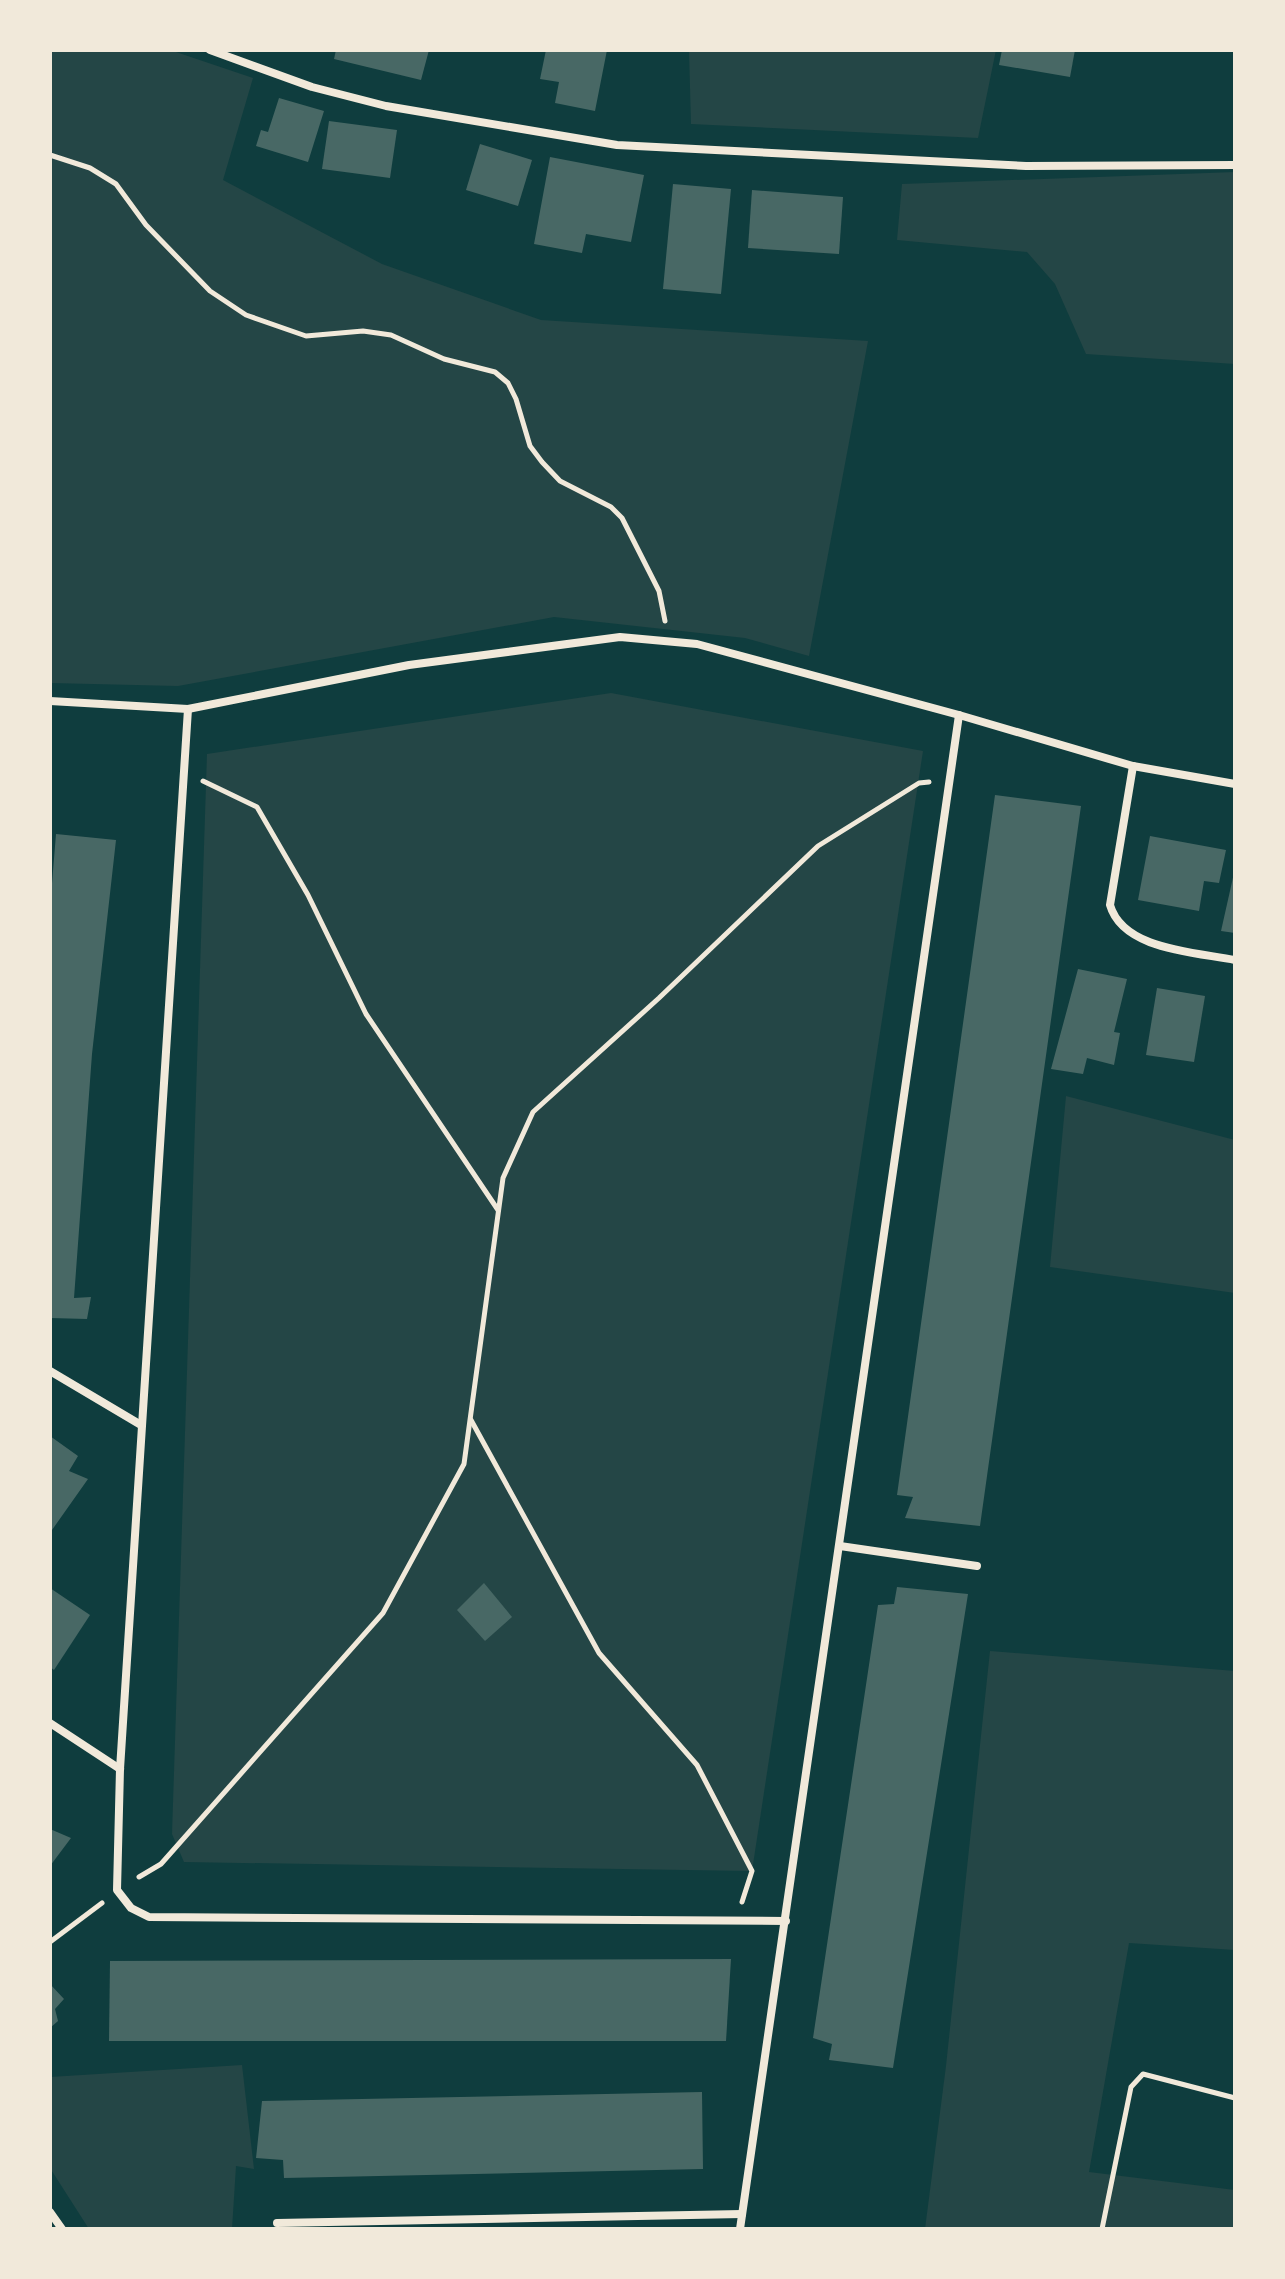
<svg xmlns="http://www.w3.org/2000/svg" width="1285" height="2279" viewBox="0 0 1285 2279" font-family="'Source Sans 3',sans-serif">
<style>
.green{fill:#244646}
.building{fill:#486865}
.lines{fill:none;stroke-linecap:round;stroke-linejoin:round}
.path{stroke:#f1e9da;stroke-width:5}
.minor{stroke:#f1e9da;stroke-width:8}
</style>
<rect width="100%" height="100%" fill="#0f3d3e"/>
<g class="green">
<path d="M 50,50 L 170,50 L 253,78 L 223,180 L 382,264 L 541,320 L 868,341 L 809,656 L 745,638 L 554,617 L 178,686 L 50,683 Z"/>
<path d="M 689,50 L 996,50 L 978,138 L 691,124 Z"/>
<path d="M 1235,172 L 1235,364 L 1086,354 L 1055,284 L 1027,252 L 897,240 L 902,184 Z"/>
<path d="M 611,693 L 923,751 L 752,1871 L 184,1862 L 172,1834 L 207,754 Z"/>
<path d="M 1066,1096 L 1235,1140 L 1235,1293 L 1050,1267 Z"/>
<path d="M 990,1651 L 1235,1671 L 1235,1950 L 1129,1943 L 1089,2172 L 1235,2190 L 1235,2229 L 925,2229 L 946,2066 Z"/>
<path d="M 242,2065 L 254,2169 L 236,2166 L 232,2229 L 89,2229 L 50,2168 L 50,2077 Z"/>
</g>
<g class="building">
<path d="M 336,50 L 429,50 L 421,80 L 334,59 Z"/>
<path d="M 546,50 L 607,50 L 595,111 L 555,103 L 559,82 L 540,79 Z"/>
<path d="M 1002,50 L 1075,50 L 1070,77 L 999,65 Z"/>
<path d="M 279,98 L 324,111 L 308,162 L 256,146 L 261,130 L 268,132 Z"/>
<path d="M 329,121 L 397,130 L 390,178 L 322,169 Z"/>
<path d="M 480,144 L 532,160 L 518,206 L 466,190 Z"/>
<path d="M 550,157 L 644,175 L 631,242 L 586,234 L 582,253 L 534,244 Z"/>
<path d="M 673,184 L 731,189 L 721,294 L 663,289 Z"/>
<path d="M 752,190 L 843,197 L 839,254 L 748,248 Z"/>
<path d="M 995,795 L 1081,806 L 980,1526 L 905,1518 L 913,1497 L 897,1495 Z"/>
<path d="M 56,834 L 116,840 L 92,1054 L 74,1298 L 91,1297 L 87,1319 L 50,1318 L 50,908 Z"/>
<path d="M 1150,836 L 1226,850 L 1219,883 L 1204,881 L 1199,911 L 1138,900 Z"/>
<path d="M 1234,873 L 1235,873 L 1235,933 L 1221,931 Z"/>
<path d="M 1078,969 L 1127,979 L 1114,1032 L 1120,1033 L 1114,1065 L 1087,1058 L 1083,1074 L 1051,1069 Z"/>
<path d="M 1157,988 L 1205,996 L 1194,1062 L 1146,1055 Z"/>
<path d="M 50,1436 L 78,1456 L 69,1471 L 88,1479 L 52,1530 Z"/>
<path d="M 484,1583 L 512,1617 L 485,1641 L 457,1610 Z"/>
<path d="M 897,1587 L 968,1594 L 893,2068 L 829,2060 L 832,2044 L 813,2038 L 878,1605 L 894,1604 Z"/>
<path d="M 50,1588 L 90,1615 L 54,1670 L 50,1667 Z"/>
<path d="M 50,1829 L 71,1838 L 50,1866 Z"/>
<path d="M 731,1959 L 726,2041 L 109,2041 L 110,1961 Z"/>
<path d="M 50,1984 L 64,1999 L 55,2009 L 58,2021 L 50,2028 Z"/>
<path d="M 702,2092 L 703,2169 L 284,2178 L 283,2160 L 256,2158 L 262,2101 Z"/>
</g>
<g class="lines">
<g class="path">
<path d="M 50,155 L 90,168 L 116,184 L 146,225 L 210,291 L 246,315 L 306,336 L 363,331 L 391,335 L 444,359 L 495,372 L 508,383 L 516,399 L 530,446 L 542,462 L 560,481 L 611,507 L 622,518 L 659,591 L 665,621"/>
<path d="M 203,781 L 257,807 L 308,895 L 366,1014 L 498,1210"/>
<path d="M 471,1420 L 599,1653 L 697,1765 L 752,1871 L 742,1902"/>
<path d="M 139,1877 L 161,1864 L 383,1613 L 464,1464 L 503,1178 L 533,1112 L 659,998 L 818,846 L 919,783 L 929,782"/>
<path d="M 50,1942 L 102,1903"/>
<path d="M 1102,2229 L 1131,2087 L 1143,2074 L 1235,2098"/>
</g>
<g class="minor">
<path d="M 210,50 L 312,87 L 386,106 L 617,145 L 1026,166 L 1235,165"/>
<path d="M 50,701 L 188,709 L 409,665 L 620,637 L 697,644 L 959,715 L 1133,766 L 1235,784"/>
<path d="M 188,709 L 120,1769 L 117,1890 L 131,1908 L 149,1917 L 786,1921"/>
<path d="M 1133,766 L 1110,905 C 1123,950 1195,952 1235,960"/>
<path d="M 50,1371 L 141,1425"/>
<path d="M 840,1546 L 977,1566"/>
<path d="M 50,1723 L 120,1769"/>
<path d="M 50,2212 L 62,2229"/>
<path d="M 277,2223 L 742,2214"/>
<path d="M 740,2229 L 959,715"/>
</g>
</g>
<rect width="1285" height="2279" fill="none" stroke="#f1e9da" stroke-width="104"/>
</svg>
